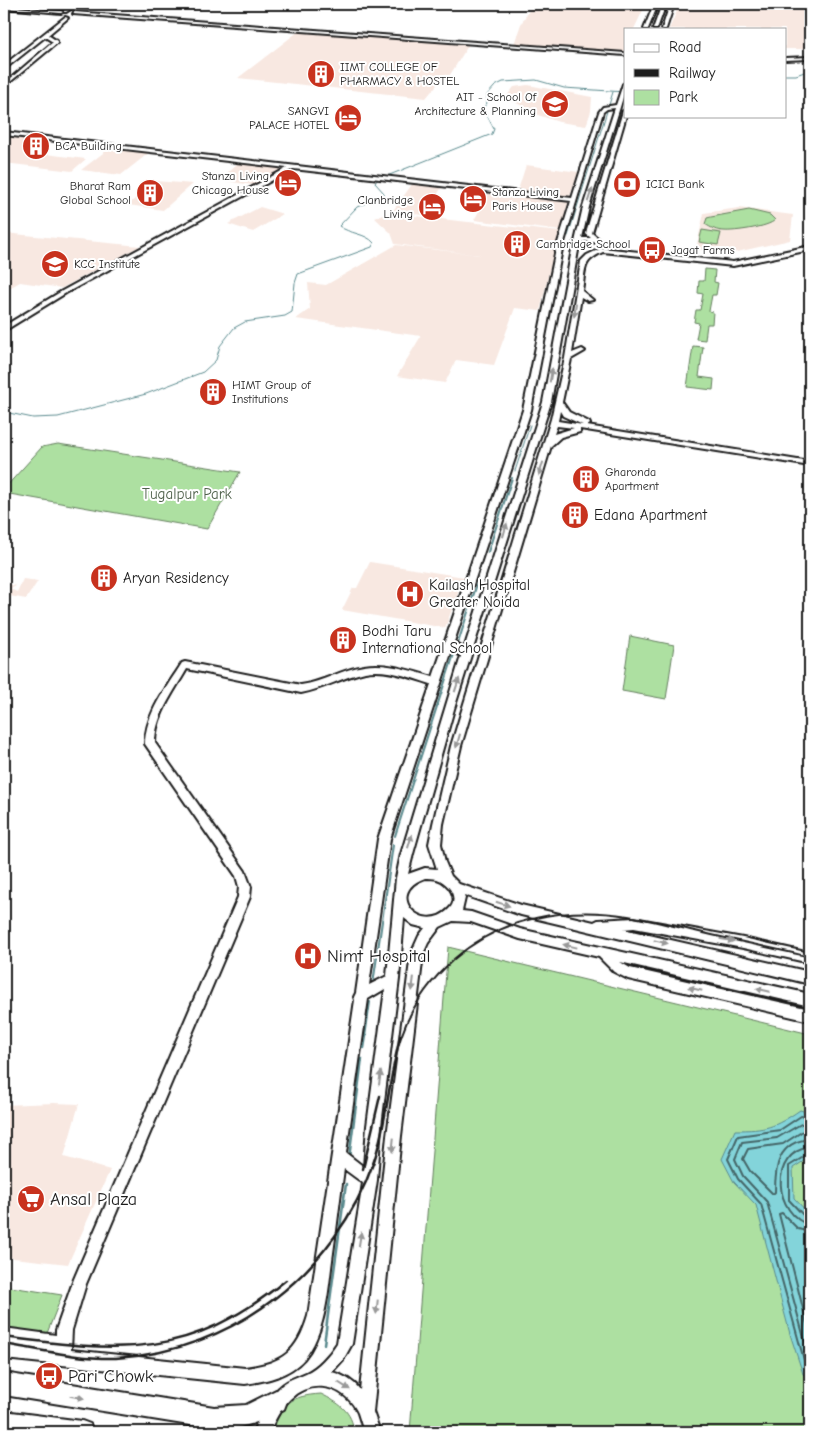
<svg xmlns="http://www.w3.org/2000/svg" width="814" height="1436" viewBox="0 0 814 1436" font-family="'Comic Neue',sans-serif">
<style>
.built{fill:#f8e8e1}
.green{fill:#ade0a1;stroke:#647e5e}
.water{fill:#83d4da;stroke:#5a8a8e}
.lines{fill:none;stroke-linecap:round;stroke-linejoin:round}
.shore{stroke:#456668;stroke-width:2}
.stream-far2{stroke:#5a8a8e;stroke-width:1}
.stream-far1{stroke:#5a8a8e;stroke-width:2}
.stream{stroke:#5a8a8e;stroke-width:2.5}
.secondary-casing{stroke:#1c1c1c;stroke-width:4}
.highway-casing{stroke:#1c1c1c;stroke-width:4}
.secondary{fill:#fff;fill-rule:evenodd}
.highway{fill:#fff;fill-rule:evenodd}
.rail-far1{stroke:#1c1c1c;stroke-width:2}
.rail{stroke:#1c1c1c;stroke-width:2.5}
.oneway{fill:#999}
.labels{text-anchor:middle;stroke-width:4;stroke-linejoin:round;paint-order:stroke}
.far-poi-label{font-size:12px;fill:#1c1c1c;stroke:#fff;text-anchor:start}
.park-label{font-size:15px;fill:#4f614b;stroke:#fff}
.poi-label{font-size:15px;fill:#1c1c1c;stroke:#fff;text-anchor:start}
.near-poi-label{font-size:18px;fill:#1c1c1c;stroke:#fff;text-anchor:start}
</style>
<rect width="100%" height="100%" fill="#fff"/>
<filter id="ink" filterUnits="userSpaceOnUse"><feTurbulence type="fractalNoise" baseFrequency=".02" numOctaves="2"/><feDisplacementMap in="SourceGraphic" scale="10" xChannelSelector="R" yChannelSelector="G"/><feConvolveMatrix kernelMatrix="1 2 1 2 8 2 1 2 1" color-interpolation-filters="sRGB"/></filter>
<g filter="url(#ink)">
<g class="built">
<path d="M 578,4 L 645,6 L 634,29 L 625,29 L 625,52 L 615,53 L 514,44 L 521,24 L 531,7 L 579,6 Z"/>
<path d="M 680,4 L 810,4 L 810,49 L 785,49 L 785,29 L 669,29 Z"/>
<path d="M 299,31 L 469,44 L 450,75 L 445,75 L 426,98 L 238,78 Z"/>
<path d="M 528,85 L 592,97 L 591,111 L 586,126 L 559,122 L 538,115 L 506,97 L 514,87 Z"/>
<path d="M 4,135 L 54,140 L 37,153 L 86,159 L 72,171 L 4,163 Z"/>
<path d="M 111,147 L 150,152 L 121,175 L 81,170 Z"/>
<path d="M 238,163 L 279,167 L 284,168 L 252,185 L 219,180 Z"/>
<path d="M 526,165 L 579,172 L 570,196 L 518,190 Z"/>
<path d="M 156,181 L 193,184 L 163,210 L 128,205 Z"/>
<path d="M 413,183 L 443,186 L 423,215 L 392,212 Z"/>
<path d="M 490,192 L 569,201 L 561,231 L 474,220 Z"/>
<path d="M 260,207 L 283,214 L 253,232 L 228,224 Z"/>
<path d="M 739,208 L 793,215 L 790,240 L 728,254 L 696,249 L 704,213 Z"/>
<path d="M 387,213 L 560,232 L 554,264 L 551,264 L 540,311 L 515,308 L 494,365 L 456,360 L 445,383 L 397,376 L 421,336 L 296,319 L 310,309 L 308,283 L 326,285 L 396,245 L 480,255 L 395,244 L 391,233 L 375,218 Z"/>
<path d="M 4,233 L 140,246 L 62,288 L 20,282 L 4,291 Z"/>
<path d="M 370,562 L 464,577 L 445,628 L 342,610 L 353,588 L 357,588 Z"/>
<path d="M 23,579 L 38,581 L 26,599 L 4,595 L 4,583 L 16,586 L 10,589 L 17,592 Z"/>
<path d="M 54,1103 L 79,1104 L 64,1157 L 110,1170 L 68,1264 L 4,1257 L 4,1105 Z"/>
</g>
<g class="green">
<path d="M 749,210 L 770,215 L 775,220 C 769,227 734,232 724,231 C 717,231 711,228 705,224 L 707,218 L 711,217 Z"/>
<path d="M 702,230 L 721,233 L 718,245 L 699,242 Z"/>
<path d="M 705,269 L 715,270 L 714,282 L 718,283 L 716,295 L 712,295 L 709,311 L 713,312 L 712,324 L 707,324 L 705,340 L 696,339 L 699,323 L 694,322 L 696,310 L 700,310 L 703,294 L 698,293 L 699,281 L 704,281 Z"/>
<path d="M 693,346 L 703,347 L 699,377 L 714,379 L 713,390 L 687,387 Z"/>
<path d="M 58,444 L 240,472 L 207,529 L 4,493 L 4,489 L 42,447 Z"/>
<path d="M 630,636 L 674,645 L 666,699 L 622,691 Z"/>
<path d="M 448,947 L 810,1034 L 810,1432 L 410,1432 Z"/>
<path d="M 4,1286 L 62,1295 L 42,1346 L 25,1353 L 4,1350 Z"/>
<path d="M 321,1394 C 339,1403 352,1411 354,1432 L 273,1432 C 282,1402 291,1396 321,1394 Z"/>
</g>
<path class="water" d="M 800,1110 L 810,1113 L 810,1157 L 793,1168 L 794,1198 L 810,1215 L 810,1380 L 803,1374 L 790,1334 L 756,1205 L 734,1182 L 722,1159 L 735,1130 C 766,1130 774,1128 800,1110 Z"/>
<g class="lines">
<g class="shore">
<path d="M 810,1117 L 801,1116 L 780,1130 L 738,1136 L 728,1159 L 738,1179 L 761,1204 L 807,1371 L 810,1374"/>
<path d="M 810,1123 L 801,1124 L 777,1138 L 742,1142 L 735,1159 L 743,1176 L 767,1202 L 810,1360"/>
<path d="M 810,1131 L 803,1131 L 783,1144 L 748,1149 L 743,1159 L 750,1171 L 773,1194 L 775,1192 C 775,1166 778,1142 810,1139"/>
<path d="M 810,1147 C 768,1153 774,1215 810,1225"/>
<path d="M 810,1153 L 789,1166 L 789,1200 L 805,1217 L 810,1218"/>
<path d="M 810,1232 L 798,1229 L 782,1213 L 779,1214 L 810,1336"/>
</g>
<g class="stream-far2">
<path d="M 785,75 L 796,75 L 810,70"/>
<path d="M 568,236 L 613,92"/>
<path d="M 4,412 L 33,418 L 58,417 L 146,394 L 203,372 L 216,360 L 220,346 L 234,328 L 245,322 L 285,316 L 292,312 L 295,283 L 298,274 L 372,247 L 374,243 C 366,233 349,234 339,226 L 357,207 L 383,196 L 384,193 L 375,183 L 377,180 L 492,134 L 494,129 L 483,108 L 487,103 L 487,95 L 495,86 L 503,82 L 536,80 L 564,88 L 625,92"/>
<path d="M 515,471 L 530,425"/>
</g>
<g class="stream-far1">
<path d="M 488,552 L 512,478"/>
<path d="M 458,643 L 477,584"/>
<path d="M 395,836 L 454,654"/>
<path d="M 373,984 L 393,845"/>
<path d="M 365,1037 L 370,1002"/>
</g>
<g class="stream">
<path d="M 364,1048 L 366,1036"/>
<path d="M 349,1158 L 362,1059"/>
<path d="M 324,1344 L 346,1184"/>
</g>
<g class="secondary-casing">
<g id="secondary">
<path d="M 74,4 L 78,4 L 66,12 L 64,12 L 64,10 Z"/>
<path d="M 654,4 L 658,4 L 648,29 L 644,29 Z"/>
<path d="M 662,4 L 666,4 L 657,29 L 653,29 Z"/>
<path d="M 670,4 L 674,4 L 666,29 L 662,29 Z"/>
<path d="M 4,6 L 61,11 L 63,12 L 61,13 L 4,8 Z"/>
<path d="M 74,12 L 625,53 L 625,55 L 73,14 Z"/>
<path d="M 65,17 L 68,18 L 48,35 L 57,41 L 57,43 L 4,87 L 4,84 L 53,42 L 45,37 L 6,68 L 4,68 L 4,65 Z"/>
<path d="M 810,57 L 810,59 L 785,60 L 785,58 Z"/>
<path d="M 625,83 L 625,91 L 589,207 L 582,238 L 591,238 L 586,234 L 587,229 L 623,111 L 625,110 L 626,116 L 592,233 L 601,241 L 598,243 L 585,241 L 579,245 L 551,402 L 454,709 L 413,854 L 408,874 L 425,868 L 437,869 L 429,844 L 433,824 L 451,746 L 551,419 L 565,358 L 581,261 L 587,255 L 602,248 L 733,262 L 810,246 L 810,250 L 733,266 L 603,252 C 581,262 586,269 582,291 L 593,300 L 588,301 L 581,297 L 572,353 L 582,349 L 585,351 L 571,359 L 562,402 L 569,412 L 589,422 L 590,424 L 587,426 L 810,462 L 810,466 L 580,429 L 580,432 L 561,437 L 551,446 L 461,746 L 443,824 L 441,844 L 445,862 L 451,876 L 459,884 L 521,905 L 594,922 L 598,920 L 634,918 L 743,938 L 810,953 L 810,963 L 743,948 L 634,928 L 623,929 L 810,972 L 810,984 L 521,915 L 464,895 L 465,898 L 462,911 L 471,912 L 520,929 L 810,994 L 810,1006 L 620,962 L 630,968 L 810,1009 L 810,1021 L 628,979 L 614,972 L 599,957 L 520,939 L 471,922 L 453,921 L 440,927 L 428,943 L 423,954 L 401,1136 L 373,1412 L 380,1432 L 364,1432 C 362,1426 360,1419 358,1413 C 346,1386 312,1377 290,1399 C 280,1409 275,1420 269,1432 L 253,1432 C 260,1416 266,1400 279,1388 C 286,1380 297,1377 306,1373 C 318,1368 330,1354 337,1343 L 363,1183 L 344,1169 C 340,1197 337,1225 333,1253 C 328,1287 327,1331 304,1359 C 289,1376 266,1381 245,1384 L 4,1359 L 4,1328 L 56,1335 L 56,1330 L 74,1279 L 238,897 L 239,887 L 236,876 L 145,744 C 145,714 167,687 182,663 L 185,662 L 301,685 C 323,682 343,669 364,666 C 387,662 412,671 433,677 L 523,410 L 556,249 L 571,201 L 293,169 L 66,293 L 4,331 L 4,326 L 62,291 L 287,168 L 4,135 L 4,132 L 572,198 L 599,112 L 603,107 L 616,105 L 623,84 ZM 615,108 L 583,207 L 575,242 L 573,244 L 543,402 L 464,649 L 454,642 L 531,410 L 562,249 L 603,112 L 607,109 ZM 560,411 L 563,416 L 583,425 L 558,421 ZM 557,426 L 574,428 L 554,434 ZM 452,650 L 461,656 L 401,854 L 396,878 L 387,976 L 369,985 L 390,839 ZM 187,669 L 301,693 C 323,689 343,677 365,672 C 387,668 411,678 431,684 L 378,839 L 356,993 L 354,997 L 355,1000 L 308,1316 C 297,1353 282,1363 245,1368 L 71,1350 L 72,1330 L 86,1284 L 250,897 L 251,887 L 245,871 L 155,743 C 155,716 174,692 187,669 ZM 425,878 C 429,878 433,878 437,879 C 449,883 460,899 449,909 C 422,936 383,893 425,878 ZM 404,918 L 413,925 L 425,928 L 419,936 L 411,954 L 387,1136 L 360,1390 C 354,1381 343,1375 332,1372 L 343,1360 L 352,1344 L 377,1180 L 381,1126 L 399,979 ZM 385,989 L 367,1126 L 364,1167 L 346,1153 L 368,999 Z"/>
</g>
</g>
<g class="highway-casing">
<g id="highway">
<path d="M 4,1373 L 214,1407 L 246,1405 L 276,1390 L 284,1393 L 287,1401 L 284,1409 C 260,1422 241,1430 214,1429 L 4,1395 Z"/>
<path d="M 4,1411 L 82,1421 L 90,1424 L 93,1432 L 4,1432 Z"/>
</g>
</g>
<use href="#secondary" class="secondary"/>
<use href="#highway" class="highway"/>
<path class="rail-far1" d="M 401,1037 C 411,1007 431,980 454,959 C 502,917 566,906 628,916 C 651,920 673,926 695,931 C 733,940 772,948 810,957"/>
<g class="rail">
<path d="M 363,1169 L 380,1096"/>
<path d="M 4,1337 C 122,1352 188,1360 286,1280"/>
<path d="M 4,1344 C 41,1350 79,1359 116,1358 C 233,1352 336,1271 374,1161 C 388,1120 388,1077 401,1036"/>
</g>
</g>
<defs><path id="oneway-solid" d="M-6-.8H1V-3.2L6.5 0L1 3.2V.8H-6Z" transform="scale(1.25)"/></defs>
<g class="oneway">
<use href="#oneway-solid" transform="translate(590 195) rotate(-72)"/>
<use href="#oneway-solid" transform="translate(575 310) rotate(98)"/>
<use href="#oneway-solid" transform="translate(551 375) rotate(-80)"/>
<use href="#oneway-solid" transform="translate(541 469) rotate(107)"/>
<use href="#oneway-solid" transform="translate(505 530) rotate(-74)"/>
<use href="#oneway-solid" transform="translate(457 685) rotate(-72)"/>
<use href="#oneway-solid" transform="translate(458 741) rotate(106)"/>
<use href="#oneway-solid" transform="translate(410 841) rotate(-74)"/>
<use href="#oneway-solid" transform="translate(503 904) rotate(18)"/>
<use href="#oneway-solid" transform="translate(727 940) rotate(10)"/>
<use href="#oneway-solid" transform="translate(661 942) rotate(13)"/>
<use href="#oneway-solid" transform="translate(570 946) rotate(-167)"/>
<use href="#oneway-solid" transform="translate(413 984) rotate(97)"/>
<use href="#oneway-solid" transform="translate(695 989) rotate(-167)"/>
<use href="#oneway-solid" transform="translate(763 990) rotate(-167)"/>
<use href="#oneway-solid" transform="translate(380 1078) rotate(-82)"/>
<use href="#oneway-solid" transform="translate(393 1145) rotate(96)"/>
<use href="#oneway-solid" transform="translate(360 1239) rotate(-81)"/>
<use href="#oneway-solid" transform="translate(377 1307) rotate(96)"/>
<use href="#oneway-solid" transform="translate(344 1386) rotate(32)"/>
<use href="#oneway-solid" transform="translate(77 1397) rotate(10)"/>
</g>
</g>
<defs>
<g id="building-disc" transform="scale(1.4375)"><circle r="9.5" fill="#c8321e" stroke="#fff"/><path d="M-4-6H4V6H1V3H-1V6H-4ZM-2.5-4.3h1.7v1.8h-1.7ZM.8-4.3h1.7v1.8H.8ZM-2.5-1h1.7V.8h-1.7ZM.8-1h1.7V.8H.8Z" fill="#fff"/></g>
<g id="university-disc" transform="scale(1.4375)"><circle r="9.5" fill="#c8321e" stroke="#fff"/><path d="M0-5L7-2L0 1L-7-2ZM-4 1L0 2.5L4 1V4Q0 6-4 4Z" fill="#fff"/></g>
<g id="hotel-disc" transform="scale(1.4375)"><circle r="9.5" fill="#c8321e" stroke="#fff"/><path d="M-6-4.5h1.5V1H6V5H4.5V3h-9V5H-6ZM-4 0a1.8 1.8 0 1 1 3.6 0ZM.5 0V-2.5h3Q6-2.5 6 0Z" fill="#fff"/></g>
<g id="bank-disc" transform="scale(1.4375)"><circle r="9.5" fill="#c8321e" stroke="#fff"/><path d="M-6-4H6V4H-6ZM0-2.3a2.3 2.3 0 1 0 0 4.6a2.3 2.3 0 1 0 0-4.6Z" fill="#fff"/></g>
<g id="bus-disc" transform="scale(1.4375)"><circle r="9.5" fill="#c8321e" stroke="#fff"/><path d="M-5-6H5V4H4V6H2V4H-2V6H-4V4H-5ZM-3.5-4V0h7V-4ZM-3.5 1.2v1.5H-2V1.2ZM2 1.2v1.5H3.5V1.2Z" fill="#fff"/></g>
<g id="hospital-disc" transform="scale(1.4375)"><circle r="9.5" fill="#c8321e" stroke="#fff"/><path d="M-5-5h3v3.5h4V-5h3V5h-3V1.5h-4V5h-3Z" fill="#fff"/></g>
<g id="supermarket-disc" transform="scale(1.4375)"><circle r="9.5" fill="#c8321e" stroke="#fff"/><path d="M-6-5.5h2.5l.6 2H6L4.5 2H-2.5L-4.4-4H-6ZM-1.5 3.2a1.3 1.3 0 1 0 .1 0ZM3 3.2a1.3 1.3 0 1 0 .1 0Z" fill="#fff"/></g>
</defs>
<g fill-rule="evenodd">
<use href="#building-disc" x="321" y="74"/>
<use href="#university-disc" x="555" y="104"/>
<use href="#hotel-disc" x="348" y="118"/>
<use href="#building-disc" x="36" y="146"/>
<use href="#hotel-disc" x="288" y="183"/>
<use href="#bank-disc" x="627" y="184"/>
<use href="#building-disc" x="150" y="193"/>
<use href="#hotel-disc" x="473" y="199"/>
<use href="#hotel-disc" x="432" y="207"/>
<use href="#building-disc" x="517" y="244"/>
<use href="#bus-disc" x="652" y="250"/>
<use href="#university-disc" x="55" y="264"/>
<use href="#building-disc" x="213" y="392"/>
<use href="#building-disc" x="586" y="479"/>
<use href="#building-disc" x="575" y="515"/>
<use href="#building-disc" x="104" y="578"/>
<use href="#hospital-disc" x="410" y="594"/>
<use href="#building-disc" x="343" y="640"/>
<use href="#hospital-disc" x="308" y="956"/>
<use href="#supermarket-disc" x="31" y="1199"/>
<use href="#bus-disc" x="49" y="1376"/>
</g>
<g class="labels">
<g class="far-poi-label">
<text x="340" y="71">IIMT COLLEGE OF<tspan x="340" dy="14">PHARMACY &amp; HOSTEL</tspan></text>
<text x="536" y="101" text-anchor="end">AIT - School Of<tspan x="536" dy="14">Architecture &amp; Planning</tspan></text>
<text x="329" y="115" text-anchor="end">SANGVI<tspan x="329" dy="14">PALACE HOTEL</tspan></text>
<text x="55" y="150">BCA Building</text>
<text x="269" y="180" text-anchor="end">Stanza Living<tspan x="269" dy="14">Chicago House</tspan></text>
<text x="646" y="188">ICICI Bank</text>
<text x="131" y="190" text-anchor="end">Bharat Ram<tspan x="131" dy="14">Global School</tspan></text>
<text x="492" y="196">Stanza Living<tspan x="492" dy="14">Paris House</tspan></text>
<text x="413" y="204" text-anchor="end">Clanbridge<tspan x="413" dy="14">Living</tspan></text>
<text x="536" y="248">Cambridge School</text>
<text x="671" y="254">Jagat Farms</text>
<text x="74" y="268">KCC Institute</text>
<text x="232" y="389">HIMT Group of<tspan x="232" dy="14">Institutions</tspan></text>
<text x="605" y="476">Gharonda<tspan x="605" dy="14">Apartment</tspan></text>
</g>
<g class="park-label">
<text x="187" y="499">Tugalpur Park</text>
</g>
<g class="poi-label">
<text x="594" y="520">Edana Apartment</text>
<text x="123" y="583">Aryan Residency</text>
<text x="429" y="590">Kailash Hospital<tspan x="429" dy="17">Greater Noida</tspan></text>
<text x="362" y="636">Bodhi Taru<tspan x="362" dy="17">International School</tspan></text>
</g>
<g class="near-poi-label">
<text x="327" y="962">Nimt Hospital</text>
<text x="50" y="1205">Ansal Plaza</text>
<text x="68" y="1382">Pari Chowk</text>
</g>
</g>
<rect width="814" height="1436" fill="none" stroke="#fff" stroke-width="20"/>
<rect x="10" y="10" width="794" height="1416" fill="none" stroke="#1c1c1c" stroke-width="2" filter="url(#ink)"/>
<rect x="624" y="28" width="162" height="90" fill="#ffffff" stroke="#a4a4a4"/>
<rect x="634" y="44" width="25" height="8" fill="#ffffff" stroke="#a4a4a4"/>
<text x="669" y="52" font-size="15" fill="#1c1c1c">Road</text>
<rect x="634" y="69" width="25" height="8" fill="#1c1c1c" stroke="#a4a4a4"/>
<text x="669" y="78" font-size="15" fill="#1c1c1c">Railway</text>
<rect x="634" y="90" width="25" height="15" fill="#ade0a1" stroke="#a4a4a4"/>
<text x="669" y="102" font-size="15" fill="#1c1c1c">Park</text>
</svg>
